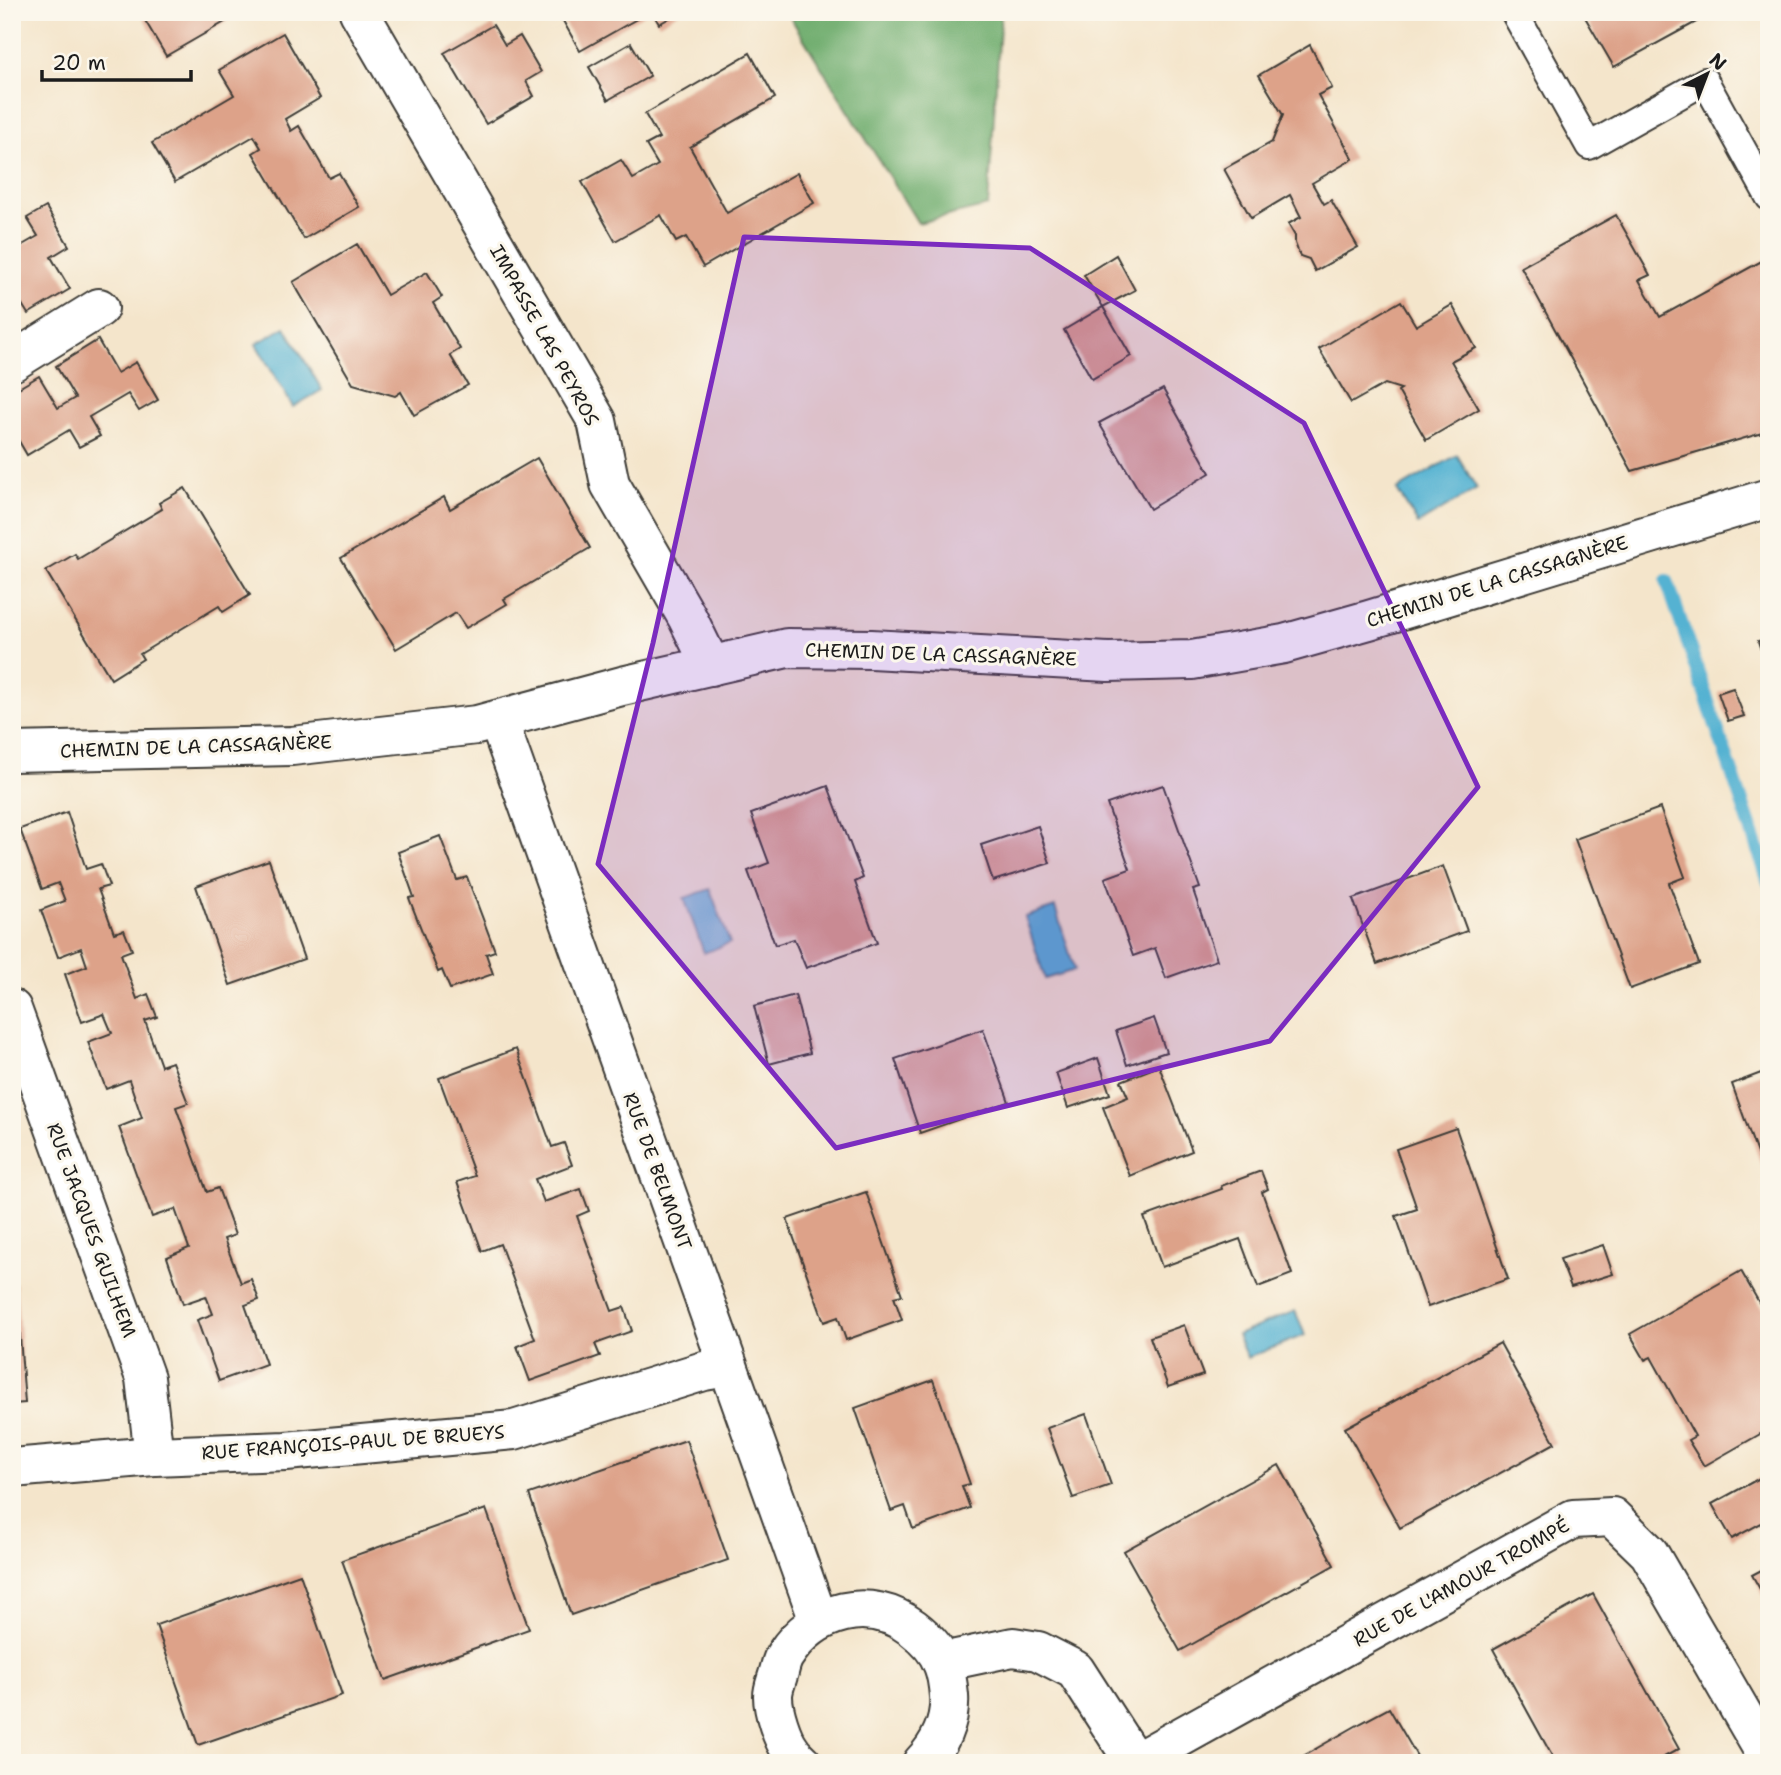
<svg xmlns="http://www.w3.org/2000/svg" width="1781" height="1775" viewBox="0 0 1781 1775" font-family="'Shantell Sans',sans-serif">
<style>
.forest{fill:#70ad6e;stroke:#466445;stroke-width:2}
.water{fill:#54b2d2;stroke:#386777;stroke-width:2}
.lines{fill:none;stroke-linecap:round;stroke-linejoin:round}
.stream{stroke:#54b2d2;stroke-width:14}
.building{fill:#dda289}
.lane-casing{stroke:#3c3a36;stroke-width:30}
.street-casing{stroke:#3c3a36;stroke-width:42}
.lane{stroke:#fff;stroke-width:26}
.street{stroke:#fff;stroke-width:38}
.marked{fill:#7b2cbf;fill-opacity:0.2;stroke:#7b2cbf;stroke-width:5;stroke-linejoin:round}
.labels{text-anchor:middle;stroke-width:6;stroke-linejoin:round;paint-order:stroke}
.street-label{font-size:19px;fill:#1c1c1c;stroke:#fbf7ec}
</style>
<rect width="100%" height="100%" fill="#fbf7ec"/>
<filter id="ink" filterUnits="userSpaceOnUse"><feTurbulence type="fractalNoise" baseFrequency=".0143" numOctaves="2"/><feDisplacementMap in="SourceGraphic" scale="14" xChannelSelector="R" yChannelSelector="G"/><feConvolveMatrix kernelMatrix="1 2 1 2 8 2 1 2 1" color-interpolation-filters="sRGB"/></filter>
<filter id="wash" filterUnits="userSpaceOnUse"><feTurbulence type="fractalNoise" baseFrequency=".00686" numOctaves="4" result="noise"/><feDisplacementMap in="SourceGraphic" scale="28" xChannelSelector="R" yChannelSelector="G"/><feGaussianBlur stdDeviation="1.57" result="paint"/><feColorMatrix in="noise" values="0 0 0 0 0 0 0 0 0 0 0 0 0 0 0 0 0 1.4 0 .05"/><feComposite in="paint" operator="in"/></filter>
<g filter="url(#wash)">
<rect width="100%" height="100%" fill="#f4e5cb"/>
<path class="forest" d="M 787,12 L 1001,12 L 988,206 L 918,223 Z"/>
<g class="water">
<path d="M 285,327 L 322,390 L 293,407 L 256,344 Z"/>
<path d="M 1457,455 L 1477,489 L 1418,524 L 1397,490 Z"/>
<path d="M 710,889 L 730,943 L 704,953 L 684,898 Z"/>
<path d="M 1055,907 L 1075,970 L 1045,979 L 1025,917 Z"/>
<path d="M 1295,1311 L 1305,1335 L 1247,1358 L 1237,1335 Z"/>
</g>
<g class="lines">
<path class="stream" d="M 1667,581 L 1769,882"/>
</g>
<g id="blocks">
<g class="building">
<path d="M 140,12 L 242,12 L 166,56 Z"/>
<path d="M 558,12 L 649,12 L 580,51 Z"/>
<path d="M 652,12 L 680,12 L 659,24 Z"/>
<path d="M 1582,12 L 1693,12 L 1698,21 L 1614,67 Z"/>
<path d="M 493,25 L 505,45 L 520,36 L 541,72 L 526,81 L 534,96 L 486,124 L 444,53 Z"/>
<path d="M 283,33 L 320,98 L 285,119 L 291,131 L 299,126 L 329,178 L 339,173 L 359,207 L 304,239 L 253,153 L 261,148 L 254,136 L 175,182 L 152,143 L 234,95 L 219,70 Z"/>
<path d="M 631,43 L 650,76 L 608,100 L 589,67 Z"/>
<path d="M 1310,45 L 1332,88 L 1318,95 L 1353,159 L 1312,183 L 1324,204 L 1331,200 L 1358,247 L 1315,271 L 1309,259 L 1300,256 L 1295,243 L 1295,236 L 1288,224 L 1301,217 L 1290,195 L 1251,218 L 1224,169 L 1272,142 L 1283,115 L 1259,75 Z"/>
<path d="M 750,53 L 775,98 L 690,147 L 727,213 L 797,173 L 814,203 L 703,267 L 686,237 L 676,242 L 661,215 L 615,241 L 582,182 L 621,160 L 633,179 L 658,165 L 646,145 L 659,138 L 645,114 Z"/>
<path d="M 46,207 L 69,246 L 51,257 L 70,289 L 28,314 L 12,288 L 12,251 L 38,236 L 27,218 Z"/>
<path d="M 1616,215 L 1650,275 L 1639,280 L 1660,317 L 1769,257 L 1769,431 L 1632,471 L 1521,267 Z"/>
<path d="M 357,244 L 387,295 L 427,272 L 442,297 L 433,303 L 460,349 L 450,355 L 468,385 L 414,415 L 401,392 L 395,396 L 353,384 L 293,282 Z"/>
<path d="M 1116,255 L 1135,290 L 1103,307 L 1084,275 Z"/>
<path d="M 1401,301 L 1416,326 L 1452,305 L 1476,348 L 1451,361 L 1479,409 L 1426,440 L 1398,391 L 1401,389 L 1385,384 L 1351,403 L 1319,349 Z"/>
<path d="M 1103,307 L 1131,356 L 1092,379 L 1064,330 Z"/>
<path d="M 98,340 L 117,373 L 136,362 L 158,400 L 139,411 L 128,394 L 89,417 L 100,436 L 79,447 L 69,430 L 27,455 L 12,429 L 12,392 L 39,376 L 58,408 L 75,398 L 56,366 Z"/>
<path d="M 1163,389 L 1210,473 L 1150,509 L 1099,423 Z"/>
<path d="M 537,458 L 590,548 L 504,599 L 507,604 L 466,628 L 456,613 L 396,649 L 341,558 L 444,497 L 450,509 Z"/>
<path d="M 185,488 L 250,595 L 223,612 L 219,606 L 140,654 L 143,659 L 111,679 L 46,571 L 75,554 L 78,559 L 162,509 L 159,503 Z"/>
<path d="M 1769,637 L 1769,671 L 1768,671 L 1758,641 Z"/>
<path d="M 1733,688 L 1744,716 L 1728,721 L 1718,693 Z"/>
<path d="M 1163,785 L 1200,888 L 1193,890 L 1217,960 L 1166,978 L 1155,948 L 1133,956 L 1105,878 L 1130,869 L 1107,804 Z"/>
<path d="M 828,786 L 863,878 L 855,882 L 877,943 L 806,968 L 794,939 L 775,945 L 748,871 L 769,863 L 751,814 Z"/>
<path d="M 1660,808 L 1685,877 L 1669,883 L 1699,964 L 1630,989 L 1575,839 Z"/>
<path d="M 67,812 L 86,869 L 101,864 L 109,886 L 98,889 L 114,933 L 124,930 L 132,950 L 121,954 L 137,999 L 148,994 L 157,1017 L 145,1021 L 161,1066 L 172,1062 L 188,1103 L 176,1107 L 207,1192 L 218,1188 L 235,1235 L 224,1239 L 241,1283 L 251,1279 L 259,1300 L 245,1305 L 266,1364 L 219,1381 L 197,1320 L 213,1314 L 206,1296 L 183,1304 L 167,1257 L 189,1248 L 175,1209 L 152,1217 L 119,1127 L 142,1118 L 129,1080 L 106,1089 L 88,1042 L 112,1033 L 104,1014 L 82,1022 L 65,974 L 87,966 L 81,948 L 58,957 L 41,910 L 65,901 L 58,883 L 42,889 L 20,829 Z"/>
<path d="M 1038,826 L 1050,863 L 993,881 L 981,845 Z"/>
<path d="M 440,836 L 457,880 L 467,877 L 495,951 L 486,954 L 493,974 L 450,989 L 442,970 L 438,972 L 409,898 L 414,897 L 398,852 Z"/>
<path d="M 269,860 L 304,959 L 230,985 L 196,886 Z"/>
<path d="M 1443,866 L 1467,931 L 1377,964 L 1353,899 Z"/>
<path d="M 795,995 L 810,1053 L 769,1064 L 754,1006 Z"/>
<path d="M 1154,1018 L 1166,1052 L 1127,1065 L 1116,1031 Z"/>
<path d="M 983,1029 L 1009,1102 L 920,1133 L 895,1059 Z"/>
<path d="M 516,1049 L 552,1147 L 564,1143 L 572,1165 L 535,1179 L 544,1202 L 581,1189 L 589,1211 L 577,1216 L 612,1311 L 624,1307 L 632,1331 L 595,1344 L 600,1356 L 530,1381 L 517,1346 L 535,1339 L 500,1244 L 482,1251 L 457,1182 L 475,1176 L 439,1078 Z"/>
<path d="M 1098,1058 L 1110,1094 L 1068,1108 L 1056,1073 Z"/>
<path d="M 1159,1066 L 1192,1151 L 1130,1176 L 1103,1107 L 1128,1097 L 1121,1081 Z"/>
<path d="M 1769,1070 L 1769,1184 L 1768,1184 L 1732,1084 Z"/>
<path d="M 1456,1128 L 1508,1279 L 1428,1307 L 1396,1216 L 1417,1209 L 1396,1149 Z"/>
<path d="M 1261,1171 L 1268,1189 L 1262,1192 L 1292,1274 L 1258,1287 L 1240,1239 L 1162,1267 L 1144,1217 L 1222,1189 L 1221,1186 Z"/>
<path d="M 866,1192 L 902,1295 L 894,1297 L 902,1320 L 846,1340 L 838,1317 L 824,1322 L 787,1219 Z"/>
<path d="M 1603,1245 L 1613,1274 L 1571,1287 L 1560,1259 Z"/>
<path d="M 1741,1271 L 1769,1320 L 1769,1429 L 1704,1466 L 1688,1440 L 1695,1436 L 1651,1357 L 1645,1360 L 1630,1334 Z"/>
<path d="M 12,1283 L 16,1283 L 25,1403 L 12,1404 Z"/>
<path d="M 1184,1325 L 1203,1375 L 1168,1387 L 1150,1337 Z"/>
<path d="M 1500,1343 L 1555,1443 L 1400,1528 L 1345,1428 Z"/>
<path d="M 933,1380 L 970,1484 L 962,1486 L 970,1508 L 913,1529 L 905,1506 L 891,1511 L 855,1408 Z"/>
<path d="M 1086,1414 L 1111,1485 L 1073,1498 L 1047,1428 Z"/>
<path d="M 686,1440 L 728,1560 L 571,1615 L 529,1494 Z"/>
<path d="M 1279,1465 L 1334,1565 L 1180,1651 L 1124,1551 Z"/>
<path d="M 1769,1473 L 1769,1519 L 1732,1539 L 1712,1504 Z"/>
<path d="M 486,1509 L 529,1629 L 385,1680 L 342,1560 Z"/>
<path d="M 1769,1566 L 1769,1605 L 1752,1575 Z"/>
<path d="M 300,1574 L 342,1695 L 198,1745 L 156,1625 Z"/>
<path d="M 1593,1594 L 1679,1749 L 1653,1763 L 1556,1763 L 1493,1649 Z"/>
<path d="M 1389,1708 L 1421,1763 L 1291,1763 L 1361,1723 Z"/>
</g>
</g>
</g>
<g filter="url(#ink)">
<use href="#blocks" fill-opacity="0" stroke="#3c3a36" stroke-width="2"/>
<g class="lines">
<g class="lane-casing">
<path id="lane" d="M 1514,12 L 1589,146 L 1705,81 L 1769,197"/>
</g>
<g class="street-casing">
<g id="street">
<path d="M 359,12 L 597,421 L 610,484 L 687,617 L 711,666"/>
<path d="M 12,362 L 99,308"/>
<path d="M 498,720 L 819,1621"/>
<path d="M 12,752 L 292,746 L 477,725 L 622,686 L 787,648 L 871,649 L 1108,662 L 1192,660 L 1284,644 L 1369,620 L 1769,498"/>
<path d="M 12,1009 L 145,1378 L 154,1456"/>
<path d="M 12,1468 L 154,1456 L 286,1451 L 514,1430 L 704,1371 L 728,1367"/>
<path d="M 942,1662 L 1013,1647 L 1038,1651 L 1075,1670 L 1135,1763"/>
<path d="M 802,1763 C 798,1759 793,1755 791,1751 C 782,1739 773,1711 773,1696 C 773,1689 776,1682 778,1675 C 780,1669 781,1661 785,1655 C 814,1610 869,1595 913,1628 C 926,1638 938,1650 943,1665 C 947,1675 948,1685 949,1696 C 951,1721 939,1746 922,1763"/>
<path d="M 1134,1763 L 1573,1519 L 1612,1517 L 1649,1553 L 1769,1760"/>
</g>
</g>
<use href="#lane" class="lane"/>
<use href="#street" class="street"/>
</g>
</g>
<path class="marked" d="M 744,237 L 1030,248 L 1304,423 L 1478,787 L 1270,1041 L 836,1148 L 598,864 L 653,643 Z"/>
<g class="labels">
<g class="street-label">
<text transform="translate(545 335) rotate(61)" y="7">IMPASSE LAS PEYROS</text>
<text transform="translate(1497 581) rotate(-17)" y="7">CHEMIN DE LA CASSAGNÈRE</text>
<text transform="translate(941 654) rotate(2)" y="7">CHEMIN DE LA CASSAGNÈRE</text>
<text transform="translate(196 746) rotate(-2)" y="7">CHEMIN DE LA CASSAGNÈRE</text>
<text transform="translate(658 1171) rotate(70)" y="7">RUE DE BELMONT</text>
<text transform="translate(92 1230) rotate(70)" y="7">RUE JACQUES GUILHEM</text>
<text transform="translate(353 1442) rotate(-4)" y="7">RUE FRANÇOIS-PAUL DE BRUEYS</text>
<text transform="translate(1461 1582) rotate(-29)" y="7">RUE DE L'AMOUR TROMPÉ</text>
</g>
</g>
<rect width="1781" height="1775" fill="none" stroke="#fbf7ec" stroke-width="42"/>
<g transform="translate(1707 74) rotate(42)" stroke="#fbf7ec" stroke-width="5" paint-order="stroke">
<path d="M0-5L12 26L0 18L-12 26Z" fill="#1c1c1c"/>
<text y="-10" font-size="19" font-weight="bold" text-anchor="middle" fill="#1c1c1c">N</text>
</g>
<path d="M42 70v10h149v-10" fill="none" stroke="#1c1c1c" stroke-width="3.5"/>
<text x="52" y="70" font-size="21" fill="#1c1c1c" stroke="#fbf7ec" stroke-width="5" paint-order="stroke">20 m</text>
</svg>
